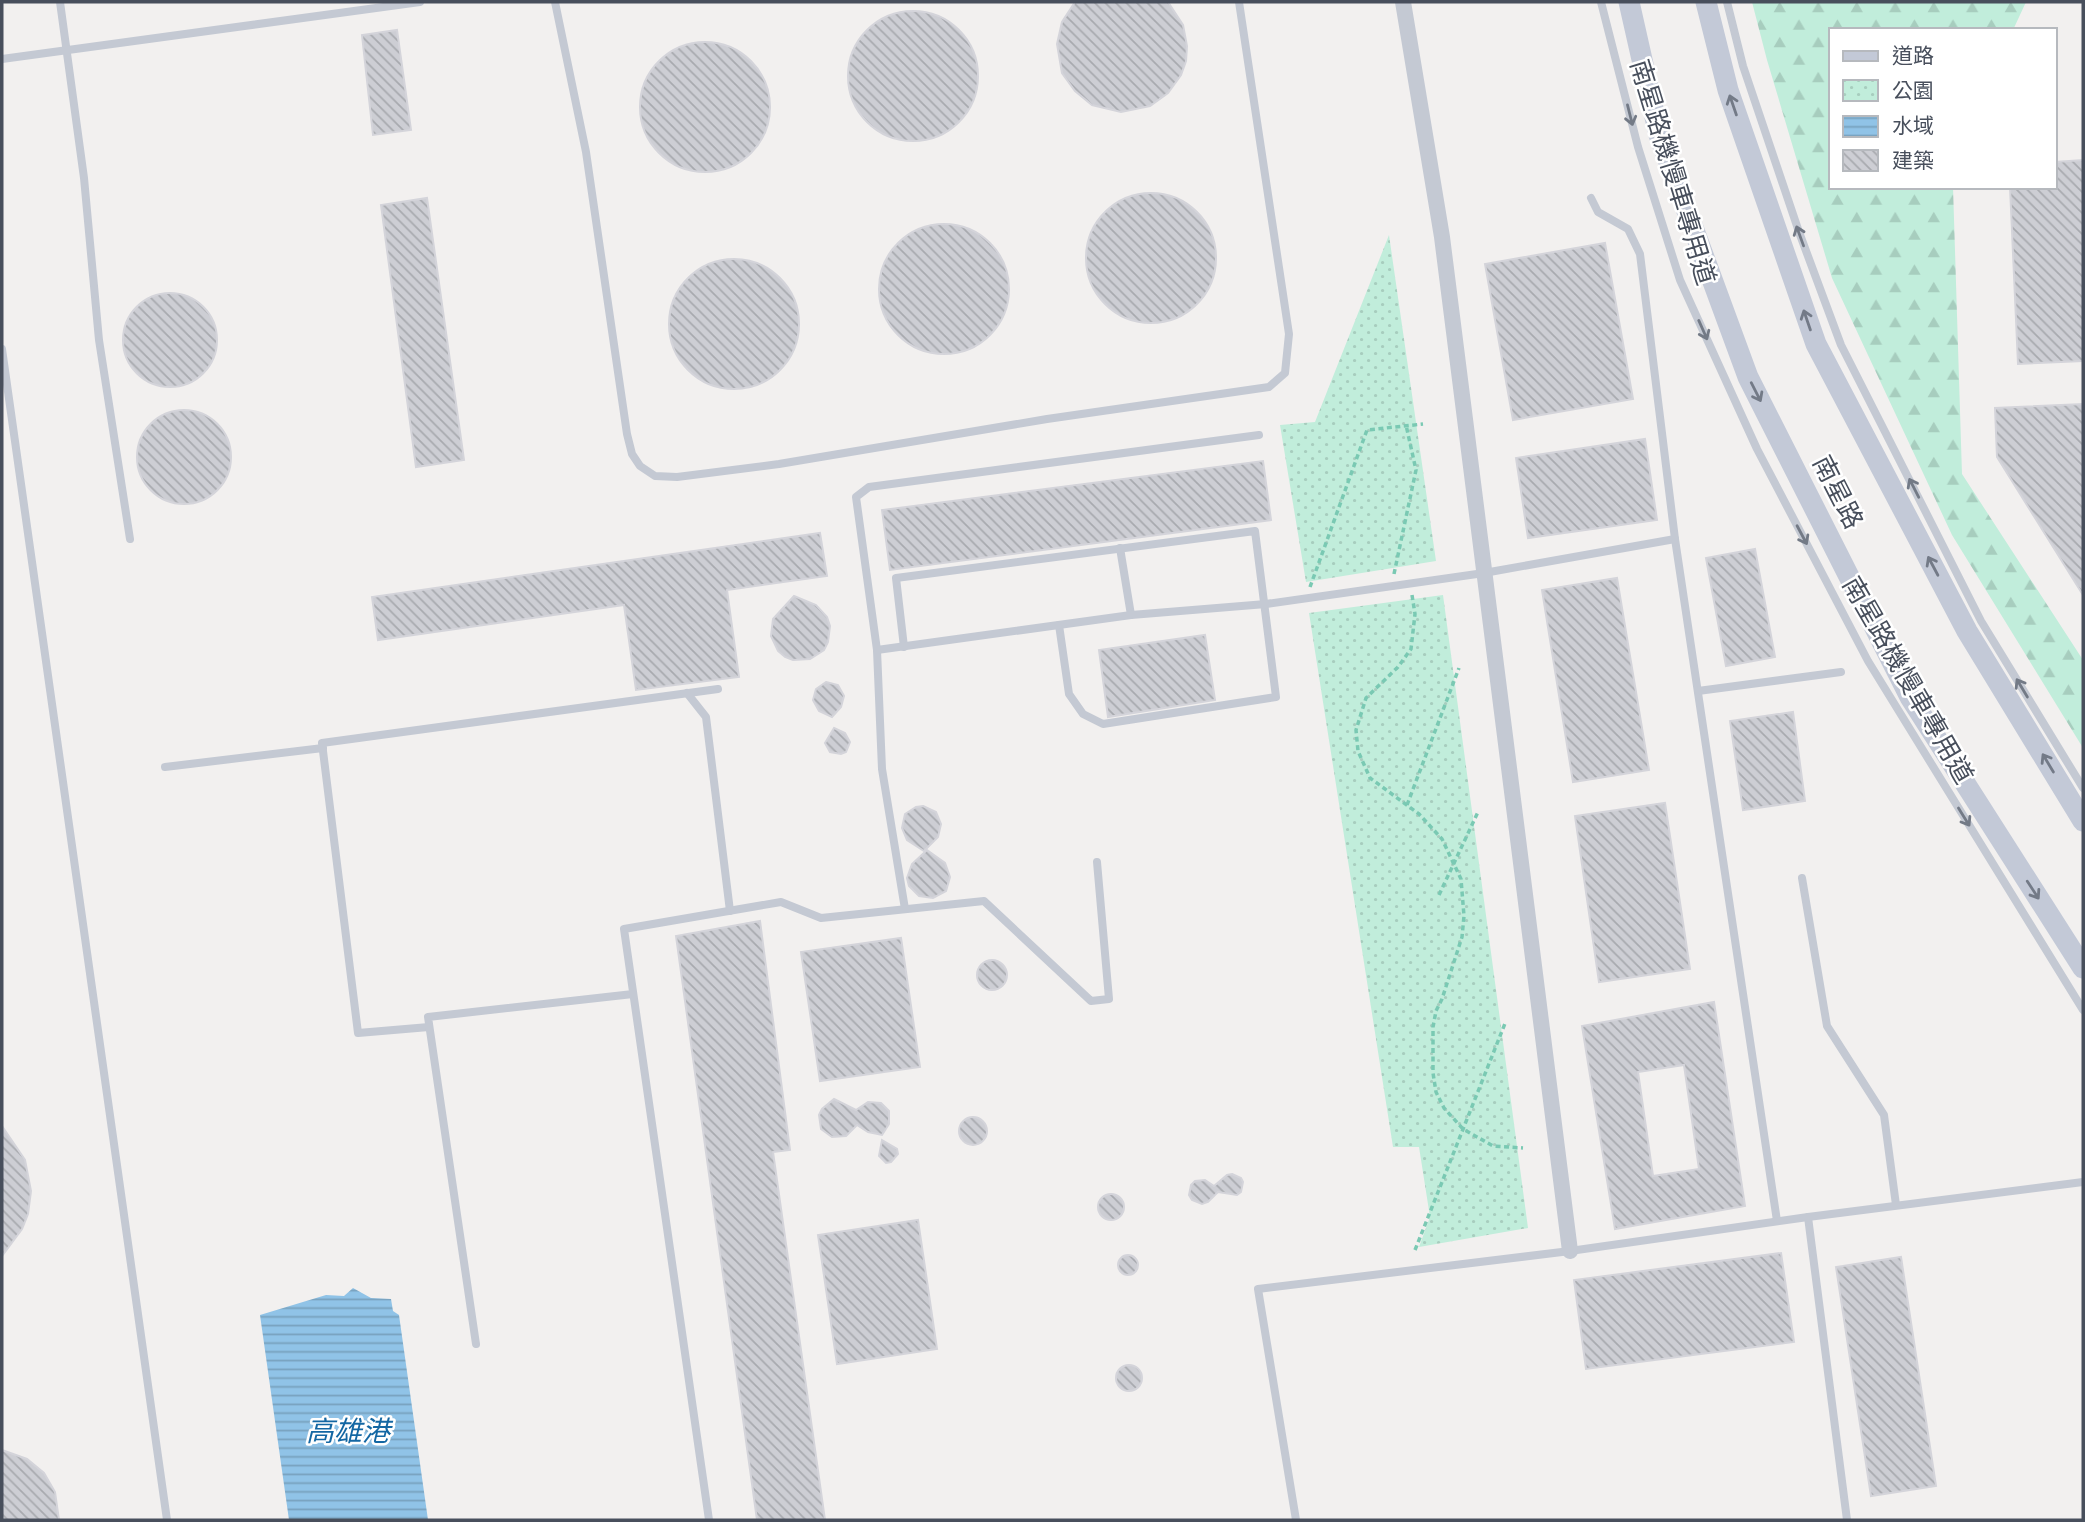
<svg xmlns="http://www.w3.org/2000/svg" width="2085" height="1522" viewBox="0 0 2085 1522" font-family="Mulish,'Noto Sans TC',sans-serif">
<style>
.forest{fill:url(#forest-firs)}
.park{fill:url(#park-dots)}
.water{fill:url(#water-rules)}
.building{fill:url(#building-back-hatch);stroke:#d4d4da;stroke-width:2;fill-rule:evenodd}
.lines{fill:none;stroke-linecap:round;stroke-linejoin:round}
.path{stroke:#7ac9b3;stroke-width:3.5;stroke-dasharray:5 3.5;stroke-linecap:butt}
.lane{stroke:#c4c9d3;stroke-width:8}
.street{stroke:#c4c9d3;stroke-width:16}
.secondary{stroke:#c3c9d7;stroke-width:21}
.oneway{stroke:#737a87}
.oneway2{stroke:#737a86}
.labels{text-anchor:middle;stroke-width:5;stroke-linejoin:round;paint-order:stroke}
.street-label{font-size:26px;fill:#484f5c;stroke:#fff}
.water-label{font-size:28px;font-style:italic;fill:#1467a3;stroke:#fff}
</style>
<defs>
<pattern id="forest-firs" width="22" height="20" patternUnits="userSpaceOnUse" patternTransform="scale(1.75)"><rect width="22" height="20" fill="#c1eddb"/><path d="M5 1l3.5 6h-7zM16 11l3.5 6h-7z" fill="#a7cdbe"/></pattern>
<pattern id="park-dots" width="8" height="8" patternUnits="userSpaceOnUse" patternTransform="scale(1.75)"><rect width="8" height="8" fill="#c1eddb"/><path d="M2 2h.1M6 6h.1" fill="none" stroke="#a7cdbe" stroke-width="1.8" stroke-linecap="round"/></pattern>
<pattern id="water-rules" width="6" height="5" patternUnits="userSpaceOnUse" patternTransform="scale(1.75)"><rect width="6" height="5" fill="#90c3e7"/><path d="M0 2.5h6" fill="none" stroke="#78a1be"/></pattern>
<pattern id="building-back-hatch" width="6" height="6" patternUnits="userSpaceOnUse" patternTransform="scale(1.75)"><rect width="6" height="6" fill="#cdced4"/><path d="M-1 5l2 2M0 0l6 6M5-1l2 2" fill="none" stroke="#a8aaaf"/></pattern>
</defs>
<rect width="100%" height="100%" fill="#f2f0ef"/>
<path class="forest" d="M 1752,2 L 2026,2 L 2013,30 L 1831,30 L 1831,187 L 1953,187 L 1962,474 L 2083,660 L 2083,748 L 1952,535 L 1832,278 L 1767,60 Z"/>
<g class="park">
<path d="M 1389,235 L 1436,561 L 1306,582 L 1280,425 L 1315,422 Z"/>
<path d="M 1443,595 L 1528,1228 L 1419,1247 L 1430,1217 L 1419,1147 L 1393,1147 L 1309,613 Z"/>
</g>
<path class="water" d="M 353,1288 L 371,1298 L 391,1299 L 393,1311 L 399,1315 L 428,1520 L 289,1520 L 260,1315 L 326,1295 L 344,1296 Z"/>
<g class="building">
<path d="M 1075,2 L 1168,2 L 1183,25 L 1187,46 L 1186,61 L 1181,75 L 1168,93 L 1150,106 L 1121,112 L 1092,105 L 1075,91 L 1062,73 L 1057,44 L 1062,22 Z"/>
<circle cx="913" cy="76" r="65"/>
<path d="M 397,30 L 411,130 L 373,135 L 362,35 Z"/>
<circle cx="705" cy="107" r="65"/>
<path d="M 2083,160 L 2083,361 L 2018,364 L 2010,187 L 2055,187 L 2055,162 Z"/>
<circle cx="1151" cy="258" r="65"/>
<path d="M 427,198 L 464,460 L 416,467 L 381,205 Z"/>
<circle cx="944" cy="289" r="65"/>
<path d="M 1605,243 L 1633,399 L 1513,420 L 1485,264 Z"/>
<circle cx="734" cy="324" r="65"/>
<circle cx="170" cy="340" r="47"/>
<path d="M 2083,404 L 2083,595 L 1997,457 L 1995,408 Z"/>
<circle cx="184" cy="457" r="47"/>
<path d="M 1645,439 L 1657,520 L 1528,538 L 1516,458 Z"/>
<path d="M 1263,461 L 1271,520 L 890,570 L 882,510 Z"/>
<path d="M 820,533 L 827,576 L 727,590 L 739,677 L 636,690 L 624,605 L 378,640 L 372,597 Z"/>
<path d="M 1755,549 L 1775,657 L 1726,666 L 1706,558 Z"/>
<path d="M 1617,578 L 1649,770 L 1573,782 L 1542,590 Z"/>
<path d="M 794,596 L 816,605 L 827,617 L 830,626 L 828,642 L 824,650 L 810,659 L 793,660 L 785,657 L 778,651 L 771,636 L 773,619 Z"/>
<path d="M 1205,635 L 1215,700 L 1108,717 L 1099,650 Z"/>
<path d="M 826,682 L 838,685 L 844,696 L 841,707 L 832,717 L 819,711 L 813,700 L 816,689 Z"/>
<path d="M 1793,712 L 1805,801 L 1743,810 L 1730,721 Z"/>
<path d="M 834,728 L 845,733 L 850,742 L 846,752 L 841,754 L 830,752 L 825,743 Z"/>
<path d="M 1665,803 L 1690,969 L 1599,982 L 1575,816 Z"/>
<path d="M 923,806 L 936,812 L 941,824 L 938,837 L 924,851 L 907,840 L 902,828 L 905,814 L 916,807 Z"/>
<path d="M 927,850 L 945,863 L 950,877 L 946,891 L 933,898 L 919,896 L 909,886 L 907,878 L 912,864 Z"/>
<path d="M 760,921 L 790,1150 L 773,1152 L 825,1520 L 757,1520 L 676,936 Z"/>
<path d="M 901,938 L 920,1067 L 820,1081 L 801,952 Z"/>
<circle cx="992" cy="975" r="15"/>
<path d="M 1714,1002 L 1745,1206 L 1615,1229 L 1582,1026 ZM 1684,1065 L 1699,1169 L 1653,1176 L 1638,1072 Z"/>
<path d="M 834,1099 L 856,1110 L 868,1102 L 881,1103 L 889,1111 L 889,1124 L 882,1135 L 868,1132 L 857,1125 L 846,1136 L 832,1137 L 821,1129 L 819,1115 L 822,1109 Z"/>
<circle cx="973" cy="1131" r="14"/>
<path d="M 2,1126 L 25,1160 L 31,1191 L 28,1214 L 22,1229 L 2,1256 Z"/>
<path d="M 882,1140 L 897,1149 L 898,1154 L 891,1162 L 886,1163 L 879,1156 Z"/>
<path d="M 1232,1174 L 1241,1178 L 1243,1182 L 1241,1192 L 1237,1195 L 1218,1192 L 1208,1202 L 1202,1204 L 1192,1200 L 1189,1195 L 1191,1185 L 1195,1181 L 1205,1180 L 1214,1186 L 1227,1175 Z"/>
<circle cx="1111" cy="1207" r="13"/>
<path d="M 918,1220 L 937,1349 L 837,1364 L 818,1235 Z"/>
<path d="M 1781,1253 L 1794,1342 L 1586,1369 L 1574,1280 Z"/>
<circle cx="1128" cy="1265" r="10"/>
<path d="M 1901,1257 L 1936,1486 L 1871,1496 L 1836,1267 Z"/>
<circle cx="1129" cy="1378" r="13"/>
<path d="M 2,1450 L 27,1459 L 44,1473 L 55,1492 L 59,1520 L 2,1520 Z"/>
</g>
<g class="lines">
<g class="path">
<path d="M 1394,574 L 1416,470 L 1406,425"/>
<path d="M 1310,587 L 1367,430 L 1423,424"/>
<path d="M 1412,595 L 1415,614 L 1411,649 L 1398,667 L 1366,698 L 1356,730 L 1358,751 L 1370,778 L 1419,814 L 1442,839 L 1461,879 L 1464,916 L 1462,937 L 1442,999 L 1436,1011 L 1433,1027 L 1433,1073 L 1436,1092 L 1444,1108 L 1463,1129 L 1493,1146 L 1523,1148"/>
<path d="M 1407,805 L 1459,668"/>
<path d="M 1439,895 L 1478,812"/>
<path d="M 1415,1250 L 1506,1021"/>
</g>
<g class="lane">
<path d="M 60,2 L 84,178 L 99,340 L 130,539"/>
<path d="M 555,2 L 586,152 L 627,434 L 632,454 L 640,466 L 655,476 L 677,477 L 779,464 L 1047,419 L 1269,387 L 1285,373 L 1289,334 L 1239,2"/>
<path d="M 1601,2 L 1638,147 L 1680,280 L 1757,449 L 1868,661 L 2083,1010"/>
<path d="M 1727,2 L 1743,66 L 1799,232 L 1841,345 L 1981,621 L 2083,788"/>
<path d="M 2,59 L 420,2"/>
<path d="M 1591,198 L 1598,212 L 1628,229 L 1640,254 L 1675,539 L 1777,1221"/>
<path d="M 2,349 L 167,1520"/>
<path d="M 1120,548 L 1131,615"/>
<path d="M 904,647 L 896,578 L 1255,531 L 1276,697 L 1103,724 L 1083,714 L 1069,694 L 1059,625"/>
<path d="M 877,650 L 1131,615 L 1266,604 L 1484,573 L 1675,539"/>
<path d="M 1698,691 L 1841,672"/>
<path d="M 687,693 L 706,717 L 730,911"/>
<path d="M 165,767 L 323,748"/>
<path d="M 1802,878 L 1827,1026 L 1884,1115 L 1896,1205"/>
<path d="M 905,909 L 882,769 L 877,650 L 856,497 L 869,487 L 1259,435"/>
<path d="M 429,1027 L 358,1033 L 322,743 L 718,689"/>
<path d="M 1808,1217 L 1847,1520"/>
<path d="M 476,1344 L 428,1017 L 633,994"/>
<path d="M 709,1520 L 624,929 L 781,902 L 821,918 L 984,901 L 1091,1001 L 1109,999 L 1097,862"/>
<path d="M 1296,1520 L 1258,1289 L 1570,1251 L 1808,1217 L 2083,1182"/>
</g>
<path class="street" d="M 1403,2 L 1442,237 L 1570,1251"/>
<g class="secondary">
<path d="M 1629,2 L 1659,135 L 1748,377 L 1910,697 L 2083,968"/>
<path d="M 1706,2 L 1728,90 L 1816,344 L 1967,631 L 2083,821"/>
</g>
</g>
<defs><path id="oneway-shaft" d="M-6 0H5M1.5-3L5.5 0L1.5 3" fill="none" stroke-width="1.6" stroke-linecap="round" stroke-linejoin="round" transform="scale(1.75)"/></defs>
<g class="oneway">
<use href="#oneway-shaft" transform="translate(1733 105) rotate(-109)"/>
<use href="#oneway-shaft" transform="translate(1807 320) rotate(-109)"/>
<use href="#oneway-shaft" transform="translate(1756 392) rotate(63)"/>
<use href="#oneway-shaft" transform="translate(1933 566) rotate(-118)"/>
<use href="#oneway-shaft" transform="translate(2048 763) rotate(-121)"/>
<use href="#oneway-shaft" transform="translate(2033 890) rotate(57)"/>
</g>
<g class="oneway2">
<use href="#oneway-shaft" transform="translate(1630 115) rotate(76)"/>
<use href="#oneway-shaft" transform="translate(1800 236) rotate(-110)"/>
<use href="#oneway-shaft" transform="translate(1703 330) rotate(66)"/>
<use href="#oneway-shaft" transform="translate(1914 488) rotate(-117)"/>
<use href="#oneway-shaft" transform="translate(1802 535) rotate(62)"/>
<use href="#oneway-shaft" transform="translate(2022 688) rotate(-121)"/>
<use href="#oneway-shaft" transform="translate(1964 817) rotate(58)"/>
</g>
<g class="labels">
<g class="street-label">
<text transform="translate(1673 172) rotate(73)" y="9">南星路機慢車專用道</text>
<text transform="translate(1838 492) rotate(63)" y="9">南星路</text>
<text transform="translate(1908 680) rotate(60)" y="9">南星路機慢車專用道</text>
</g>
<g class="water-label">
<text x="348" y="1441">高雄港</text>
</g>
</g>
<rect width="2085" height="1522" fill="none" stroke="#484f5c" stroke-width="7"/>
<rect x="1829" y="28" width="228" height="161" fill="#ffffff" stroke="#b6b9be" stroke-width="2"/>
<rect x="1843" y="51" width="35" height="10" fill="#c3c9d7" stroke="#b6b9be" stroke-width="2"/>
<text x="1892" y="63" font-size="21" fill="#484f5c">道路</text>
<rect x="1843" y="80" width="35" height="21" fill="url(#park-dots)" stroke="#b6b9be" stroke-width="2"/>
<text x="1892" y="98" font-size="21" fill="#484f5c">公園</text>
<rect x="1843" y="116" width="35" height="21" fill="url(#water-rules)" stroke="#b6b9be" stroke-width="2"/>
<text x="1892" y="133" font-size="21" fill="#484f5c">水域</text>
<rect x="1843" y="150" width="35" height="21" fill="url(#building-back-hatch)" stroke="#b6b9be" stroke-width="2"/>
<text x="1892" y="168" font-size="21" fill="#484f5c">建築</text>
</svg>
